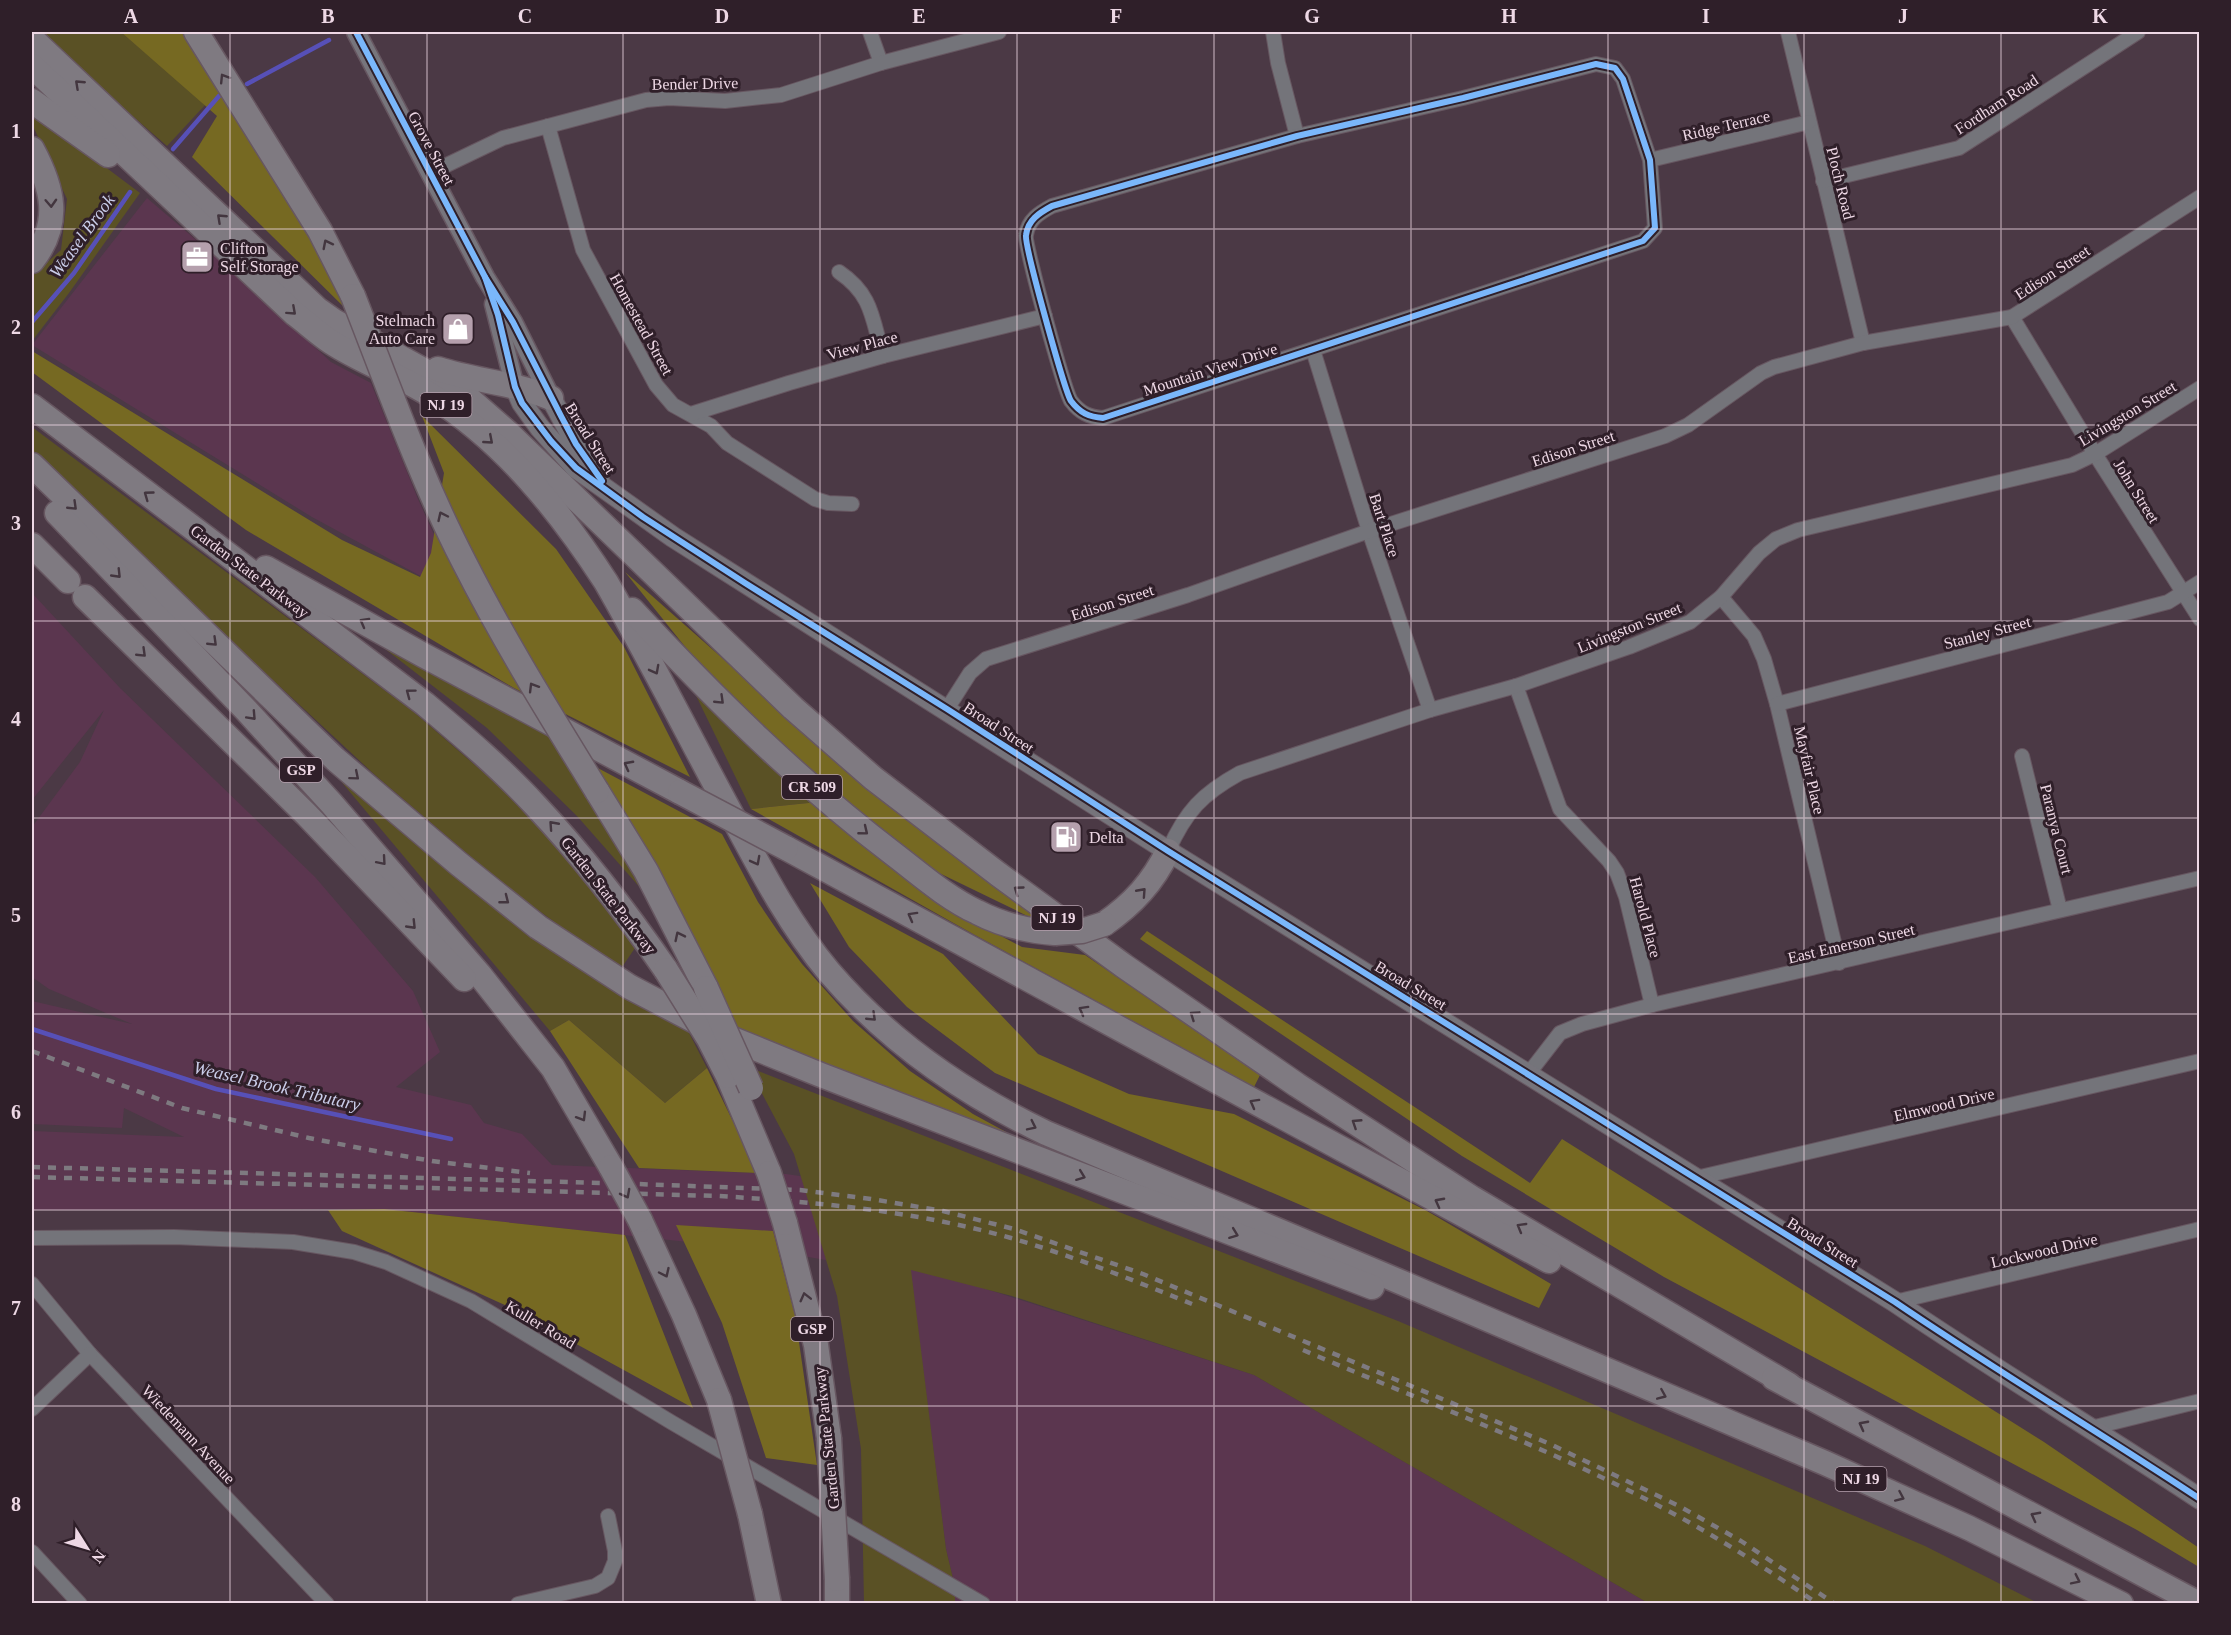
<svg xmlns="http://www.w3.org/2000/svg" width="2231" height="1635" viewBox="0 0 2231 1635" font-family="'Times New Roman',serif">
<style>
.built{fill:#5b364f}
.green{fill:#5a5125}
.forest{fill:#766922}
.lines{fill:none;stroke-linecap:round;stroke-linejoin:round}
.stream{stroke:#5750b7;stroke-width:4.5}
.street-casing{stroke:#675761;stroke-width:16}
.secondary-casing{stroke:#675761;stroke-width:21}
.primary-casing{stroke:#675761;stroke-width:22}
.highway-casing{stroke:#675761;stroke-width:27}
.street{stroke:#74747a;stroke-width:14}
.secondary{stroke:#77757c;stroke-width:18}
.primary{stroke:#76747b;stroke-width:20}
.highway{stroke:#7f7a81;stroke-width:24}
.rail{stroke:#7e7a80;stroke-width:4.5;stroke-dasharray:8 8;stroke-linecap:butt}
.highway-bridge-casing{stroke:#675761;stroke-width:27;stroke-linecap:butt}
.highway-bridge{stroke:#7f7a81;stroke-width:24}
.cycleway-casing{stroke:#2f1f29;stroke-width:10}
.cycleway{stroke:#7ab7fb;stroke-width:6}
.oneway{stroke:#43363f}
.grid{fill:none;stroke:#eed8e5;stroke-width:1.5;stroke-opacity:0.55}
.labels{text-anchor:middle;stroke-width:6;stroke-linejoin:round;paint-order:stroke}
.shield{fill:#2f1f29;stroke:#b5a0ad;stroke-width:1.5}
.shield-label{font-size:15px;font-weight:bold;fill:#eed8e5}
.street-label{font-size:16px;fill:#eed8e5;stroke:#2f1f29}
.poi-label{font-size:16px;fill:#eed8e5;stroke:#2f1f29;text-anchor:start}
.water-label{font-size:18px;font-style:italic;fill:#c9cce8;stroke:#2f1f29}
.neatline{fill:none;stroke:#eed8e5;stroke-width:2}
.grid-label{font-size:20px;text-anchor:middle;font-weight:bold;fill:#eed8e5}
</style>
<rect width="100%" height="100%" fill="#4b3945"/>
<g class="built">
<path d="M 147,198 L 229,268 L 331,362 L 371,383 L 418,499 L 463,599 L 312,517 L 32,345 Z"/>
<path d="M 32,593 L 120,688 L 315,877 L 413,991 L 440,1052 L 396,1087 L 471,1105 L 484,1123 L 522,1134 L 552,1165 L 786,1174 L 1112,1222 L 1103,1308 L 983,1288 L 1254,1375 L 1648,1603 L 955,1603 L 955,1587 L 946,1549 L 911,1275 L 780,1252 L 384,1209 L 32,1210 L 32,1131 L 184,1137 L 124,1108 L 122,1128 L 32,1124 L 32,1001 L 132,1024 L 49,989 L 32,977 L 32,827 L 80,762 L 104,710 L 32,800 Z"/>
</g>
<g class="green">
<path d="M 42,32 L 121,32 L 206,104 L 167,146 L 50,44 Z"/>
<path d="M 32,112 L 140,193 L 69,293 L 32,341 L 32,276 L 61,250 L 67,199 L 32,124 Z"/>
<path d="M 32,427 L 415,713 L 498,785 L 547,836 L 586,883 L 635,948 L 620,970 L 504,885 L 375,775 L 106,525 L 32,453 Z"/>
<path d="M 382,643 L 557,740 L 601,807 L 643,891 L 577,816 L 487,728 L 380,645 Z"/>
<path d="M 688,679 L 818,802 L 751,809 Z"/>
<path d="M 339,779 L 562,953 L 687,1029 L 707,1068 L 665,1103 L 569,1020 L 550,1031 Z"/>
<path d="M 748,1067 L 1398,1321 L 1925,1546 L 2038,1603 L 1648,1603 L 1254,1375 L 1012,1296 L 911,1270 L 946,1549 L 955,1587 L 955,1603 L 864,1603 L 861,1449 L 837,1296 L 794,1154 Z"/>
</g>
<g class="forest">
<path d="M 121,32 L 187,32 L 331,259 L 351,314 L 192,157 L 217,116 Z"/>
<path d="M 32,351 L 342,540 L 420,577 L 431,553 L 444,473 L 422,416 L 556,549 L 624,647 L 690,777 L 514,688 L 246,530 L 32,372 Z"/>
<path d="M 625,572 L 885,802 L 1044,924 L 937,872 L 808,770 L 707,674 Z"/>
<path d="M 594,766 L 722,834 L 758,902 L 779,933 L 802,964 L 853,1021 L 910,1071 L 973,1114 L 1006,1132 L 1005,1135 L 740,1033 Z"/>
<path d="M 818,802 L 969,919 L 1022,947 L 1085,955 L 1260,1075 L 1254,1087 L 973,934 L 751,809 Z"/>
<path d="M 810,883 L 943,954 L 1038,1054 L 1129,1094 L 1234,1114 L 1427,1211 L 1551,1284 L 1539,1308 L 995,1073 L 907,1007 L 849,947 Z"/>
<path d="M 1147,931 L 1530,1183 L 1562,1139 L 2044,1442 L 2199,1548 L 2199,1567 L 2137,1530 L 1664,1277 L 1462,1156 L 1140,939 Z"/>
<path d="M 569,1020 L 665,1103 L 707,1068 L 758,1173 L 639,1168 L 550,1031 Z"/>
<path d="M 384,1209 L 625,1235 L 693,1408 L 507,1306 L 342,1231 L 328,1210 Z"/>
<path d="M 676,1225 L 773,1231 L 795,1315 L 817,1465 L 766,1458 L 722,1323 Z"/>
</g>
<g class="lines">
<g class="stream">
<path d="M 247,84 L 329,40"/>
<path d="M 173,149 L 219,96"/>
<path d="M 32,322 L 74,273 L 130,192"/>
<path d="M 32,1029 L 216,1089 L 451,1139"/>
</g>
<g class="street-casing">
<g id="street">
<path d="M 870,32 L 881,63"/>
<path d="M 1273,32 L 1278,63 L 1297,136"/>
<path d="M 1788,32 L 1863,343"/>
<path d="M 1596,64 L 1615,68 L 1623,79 L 1650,160 L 1655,228 L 1643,241 L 1103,418 C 1089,417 1080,413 1071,401 C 1065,392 1024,245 1026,235 C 1028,220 1039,213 1052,206 L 1297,136 L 1463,98 Z"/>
<path d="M 548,126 L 583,250 L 656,385 L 673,405 L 711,426 L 727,443 L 815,499 L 828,503 L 852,504"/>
<path d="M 1650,160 L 1809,122"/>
<path d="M 430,173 L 503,138 L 646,100 L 669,98 L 725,101 L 781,95 L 881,63 L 999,32"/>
<path d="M 1823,181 L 1959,148 L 2138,32"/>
<path d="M 839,272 C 873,295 872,319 883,356"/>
<path d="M 2012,317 L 2095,454 L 2200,619"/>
<path d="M 1313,350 L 1369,531 L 1430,710"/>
<path d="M 691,414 L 789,383 L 883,356 L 1045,316"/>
<path d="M 1721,597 L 1754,636 L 1764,659 L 1777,704 L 1839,963"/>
<path d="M 1516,686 L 1560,809 L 1609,861 L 1617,873 L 1626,897 L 1652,1005"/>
<path d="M 1777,704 L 2168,602 L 2200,582"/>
<path d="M 947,709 L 970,673 L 986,659 L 1188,595 L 1369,531 L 1665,436 L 1688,425 L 1761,373 L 1774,367 L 1863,343 L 2012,317 L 2200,197"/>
<path d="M 2022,756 L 2060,910"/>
<path d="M 1168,851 C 1186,811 1202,794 1240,773 L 1430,710 L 1516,686 L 1629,647 L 1690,622 L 1721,597 L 1759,553 L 1776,539 L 1798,530 L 2072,465 L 2095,454 L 2200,388"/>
<path d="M 1529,1073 L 1560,1033 L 1582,1024 L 1652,1005 L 2200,878"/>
<path d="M 1696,1178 L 2200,1061"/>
<path d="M 32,1238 L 174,1237 L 293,1242 L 354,1252 L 386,1262 L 471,1301 L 671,1422 L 983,1604"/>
<path d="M 32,1284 L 90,1354 L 327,1604"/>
<path d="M 1895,1302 L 2200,1229"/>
<path d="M 32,1409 L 90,1354"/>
<path d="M 2091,1428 L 2200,1401"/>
<path d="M 32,1552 L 80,1604"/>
<path d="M 518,1604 L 595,1586 L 608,1578 L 615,1561 L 615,1551 L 608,1516"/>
</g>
</g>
<g class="secondary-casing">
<g id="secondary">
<path d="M 356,32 L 485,277 L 513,322 L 551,398"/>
<path d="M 494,304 L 515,387"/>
</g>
</g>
<g class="primary-casing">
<g id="primary">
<path d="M 515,387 L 522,403 L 540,428 L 576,468 L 673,537 L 1168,851 L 1895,1302 C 1995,1370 2099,1432 2200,1499"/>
<path d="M 551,398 L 576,444 L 599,477"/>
</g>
</g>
<g class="highway-casing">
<g id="highway">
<path d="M 196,32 L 320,231 L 353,296"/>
<path d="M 32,39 L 317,309 L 334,321 L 445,382 L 467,397 L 507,432 L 793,708 L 873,778 L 998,874 L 1124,966 L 1297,1085 L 1472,1198 L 1789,1385"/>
<path d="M 32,66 L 295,314 C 307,323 319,334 331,342 C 363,363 400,375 432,396 C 505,442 560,511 606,582 C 649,657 688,734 729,810 C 759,866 788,923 829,972 C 889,1042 963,1093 1046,1133 L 1398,1281 L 1825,1463 L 1969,1528 L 2121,1604"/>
<path d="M 32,101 L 108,155"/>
<path d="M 32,149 C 53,188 62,223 32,261"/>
<path d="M 438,369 C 475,381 515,383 551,398"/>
<path d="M 32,406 L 425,704 C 463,736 502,769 536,806 C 584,857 626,912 666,970"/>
<path d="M 32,465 L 335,759 L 459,864 L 538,927 L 630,987 L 718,1033 L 821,1075 L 1372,1287"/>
<path d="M 57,513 L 247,711 L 331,803 L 479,974 L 553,1068 L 611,1167"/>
<path d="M 32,545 L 68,581"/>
<path d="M 266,568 L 423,655 L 680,792"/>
<path d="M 85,597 L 306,814 L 464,979"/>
<path d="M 632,610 C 714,698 800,783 895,855 C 921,875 947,898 977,912 C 1002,925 1028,931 1055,933"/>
<path d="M 597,791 L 646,871 L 706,988"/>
<path d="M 786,848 L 1549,1261"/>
<path d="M 1104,924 C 1133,904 1153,882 1168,851"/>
<path d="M 728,1076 L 769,1173"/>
<path d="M 640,1220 L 684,1315 L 719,1400"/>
<path d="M 785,1223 L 816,1345 L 829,1438"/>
<path d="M 1774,1378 L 2199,1604"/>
<path d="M 750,1514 L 769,1604"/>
<path d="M 837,1579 L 837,1604"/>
</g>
</g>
<use href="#street" class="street"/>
<use href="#secondary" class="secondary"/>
<use href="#primary" class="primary"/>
<use href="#highway" class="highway"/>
<g class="rail">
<path d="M 32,1051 L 182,1108 L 309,1138 L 370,1150 L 432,1161 L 530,1173"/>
<path d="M 32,1167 L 637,1184 L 800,1190 L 871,1199 L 943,1211 L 1014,1229 L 1143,1274 L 1550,1444 L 1679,1506 L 1741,1541 L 1835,1604"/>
<path d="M 32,1177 L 718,1196 C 817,1202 916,1211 1011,1238 C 1073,1256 1133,1280 1192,1304"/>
<path d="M 1303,1350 C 1426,1403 1556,1450 1674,1514 C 1724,1541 1771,1572 1818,1604"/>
</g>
<g class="highway-bridge-casing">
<g id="highway-bridge">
<path d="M 353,296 C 388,385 420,477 464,562 C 504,641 551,716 597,791"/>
<path d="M 680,792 L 786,848"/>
<path d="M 1055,933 L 1082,931 L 1104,924"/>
<path d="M 666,970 L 709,1039 L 728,1076"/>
<path d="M 706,988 L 751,1088"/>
<path d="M 611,1167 L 640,1220"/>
<path d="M 769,1173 L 785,1223"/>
<path d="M 719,1400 L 750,1514"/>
<path d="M 829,1438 L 837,1579"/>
</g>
</g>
<use href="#highway-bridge" class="highway-bridge"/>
<g class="cycleway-casing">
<g id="cycleway">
<path d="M 356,32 L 485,277 L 513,322 L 561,416 L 576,444 L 602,481"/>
<path d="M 1596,64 L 1615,68 L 1623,79 L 1650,160 L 1655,228 L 1643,241 L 1103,418 C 1089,417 1080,413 1071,401 C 1065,392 1024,245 1026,235 C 1028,220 1039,213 1052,206 L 1297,136 L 1463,98 Z"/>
<path d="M 485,277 L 498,315 L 515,387 L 522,403 L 551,441 L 576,468 L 643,517 L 745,583 L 947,709 L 1168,851 L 1895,1302 C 1995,1370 2099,1432 2200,1499"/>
</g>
</g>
<use href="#cycleway" class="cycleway"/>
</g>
<defs><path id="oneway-chevron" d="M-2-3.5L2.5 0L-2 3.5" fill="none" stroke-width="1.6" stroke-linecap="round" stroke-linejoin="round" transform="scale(1.5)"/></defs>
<g class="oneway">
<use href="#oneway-chevron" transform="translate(224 78) rotate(-122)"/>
<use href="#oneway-chevron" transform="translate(79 84) rotate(-137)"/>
<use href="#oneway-chevron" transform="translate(51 203) rotate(87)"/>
<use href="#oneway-chevron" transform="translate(221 218) rotate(-137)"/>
<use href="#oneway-chevron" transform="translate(327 244) rotate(-117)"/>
<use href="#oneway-chevron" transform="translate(292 311) rotate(42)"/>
<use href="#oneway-chevron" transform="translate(489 440) rotate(41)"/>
<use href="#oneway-chevron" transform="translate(148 495) rotate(-144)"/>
<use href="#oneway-chevron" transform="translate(73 506) rotate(44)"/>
<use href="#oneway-chevron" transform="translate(442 516) rotate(-115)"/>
<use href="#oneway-chevron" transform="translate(117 574) rotate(46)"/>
<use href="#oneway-chevron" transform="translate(364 622) rotate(-151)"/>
<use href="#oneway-chevron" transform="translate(213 642) rotate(44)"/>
<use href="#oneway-chevron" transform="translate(142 653) rotate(44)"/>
<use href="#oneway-chevron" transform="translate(655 670) rotate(62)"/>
<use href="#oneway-chevron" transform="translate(533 687) rotate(-121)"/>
<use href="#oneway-chevron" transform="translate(410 693) rotate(-143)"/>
<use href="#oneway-chevron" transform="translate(720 700) rotate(44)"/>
<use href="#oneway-chevron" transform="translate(252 716) rotate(47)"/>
<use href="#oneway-chevron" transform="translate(628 765) rotate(-152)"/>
<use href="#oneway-chevron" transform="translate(355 776) rotate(40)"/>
<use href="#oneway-chevron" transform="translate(553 825) rotate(-132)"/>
<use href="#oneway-chevron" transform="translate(864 831) rotate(39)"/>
<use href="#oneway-chevron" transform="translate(382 861) rotate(49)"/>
<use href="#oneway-chevron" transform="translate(756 861) rotate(62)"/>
<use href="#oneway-chevron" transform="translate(1018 890) rotate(-144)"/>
<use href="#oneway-chevron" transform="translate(1142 892) rotate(-48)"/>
<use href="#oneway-chevron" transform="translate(505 900) rotate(38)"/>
<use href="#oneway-chevron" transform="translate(912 916) rotate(-151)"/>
<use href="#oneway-chevron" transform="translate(412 925) rotate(46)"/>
<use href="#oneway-chevron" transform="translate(679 936) rotate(-116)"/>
<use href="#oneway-chevron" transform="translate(1083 1010) rotate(-151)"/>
<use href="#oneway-chevron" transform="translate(1194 1015) rotate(-146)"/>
<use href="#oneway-chevron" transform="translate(872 1017) rotate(44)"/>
<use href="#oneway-chevron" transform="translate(1254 1103) rotate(-151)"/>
<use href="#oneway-chevron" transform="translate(582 1117) rotate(59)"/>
<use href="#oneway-chevron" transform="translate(1356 1123) rotate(-147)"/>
<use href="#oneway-chevron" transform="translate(1032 1126) rotate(26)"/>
<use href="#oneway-chevron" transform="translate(1081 1176) rotate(21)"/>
<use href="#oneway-chevron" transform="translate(626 1194) rotate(62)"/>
<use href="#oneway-chevron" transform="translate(1439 1202) rotate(-152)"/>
<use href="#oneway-chevron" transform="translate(1521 1227) rotate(-150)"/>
<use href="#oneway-chevron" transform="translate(1234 1234) rotate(21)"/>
<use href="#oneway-chevron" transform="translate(665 1273) rotate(65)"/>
<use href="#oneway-chevron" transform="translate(805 1297) rotate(-104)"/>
<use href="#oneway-chevron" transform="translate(1662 1395) rotate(23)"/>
<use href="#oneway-chevron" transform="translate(1863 1425) rotate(-152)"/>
<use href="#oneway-chevron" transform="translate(1900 1497) rotate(24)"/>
<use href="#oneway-chevron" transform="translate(2035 1516) rotate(-152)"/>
<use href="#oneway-chevron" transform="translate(2076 1580) rotate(26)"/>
</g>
<path class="grid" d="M 230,32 L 230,1604M 427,32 L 427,1604M 623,32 L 623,1604M 820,32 L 820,1604M 1017,32 L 1017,1604M 1214,32 L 1214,1604M 1411,32 L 1411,1604M 1608,32 L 1608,1604M 1804,32 L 1804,1604M 2001,32 L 2001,1604M 32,229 L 2200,229M 32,425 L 2200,425M 32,621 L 2200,621M 32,818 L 2200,818M 32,1014 L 2200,1014M 32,1210 L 2200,1210M 32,1406 L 2200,1406"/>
<defs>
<g id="office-square" transform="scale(1.725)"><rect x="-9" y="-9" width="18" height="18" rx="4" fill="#b5a0ad" stroke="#2f1f29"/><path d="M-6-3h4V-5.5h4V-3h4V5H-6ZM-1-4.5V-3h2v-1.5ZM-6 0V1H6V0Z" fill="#fff"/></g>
<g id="shop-square" transform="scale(1.725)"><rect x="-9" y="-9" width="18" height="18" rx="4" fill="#b5a0ad" stroke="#2f1f29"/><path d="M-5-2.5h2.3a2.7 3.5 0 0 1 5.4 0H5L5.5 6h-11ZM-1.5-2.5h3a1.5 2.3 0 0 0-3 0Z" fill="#fff"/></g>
<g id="fuel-square" transform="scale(1.725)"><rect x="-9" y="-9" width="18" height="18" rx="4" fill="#b5a0ad" stroke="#2f1f29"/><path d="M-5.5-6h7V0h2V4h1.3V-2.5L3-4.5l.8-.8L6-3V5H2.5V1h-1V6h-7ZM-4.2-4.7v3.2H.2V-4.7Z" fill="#fff"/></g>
</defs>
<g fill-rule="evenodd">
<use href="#office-square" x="197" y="257"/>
<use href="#shop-square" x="458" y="329"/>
<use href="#fuel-square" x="1066" y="837"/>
</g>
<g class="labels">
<g class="shield">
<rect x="420.5" y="393" width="51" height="24" rx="4.5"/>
<rect x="280" y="758" width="42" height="24" rx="4.5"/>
<rect x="782" y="775" width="60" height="24" rx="4.5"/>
<rect x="1031.5" y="906" width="51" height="24" rx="4.5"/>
<rect x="791" y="1317" width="42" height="24" rx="4.5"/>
<rect x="1835.5" y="1467" width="51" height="24" rx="4.5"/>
</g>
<g class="shield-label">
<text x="446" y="410">NJ 19</text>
<text x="301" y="775">GSP</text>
<text x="812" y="792">CR 509</text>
<text x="1057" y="923">NJ 19</text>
<text x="812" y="1334">GSP</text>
<text x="1861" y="1484">NJ 19</text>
</g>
<g class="street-label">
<text transform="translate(695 83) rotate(-1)" y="6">Bender Drive</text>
<text transform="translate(1996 104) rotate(-33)" y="6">Fordham Road</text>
<text transform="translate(1726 125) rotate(-13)" y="6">Ridge Terrace</text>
<text transform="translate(432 148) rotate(62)" y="6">Grove Street</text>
<text transform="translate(1841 183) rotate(76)" y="6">Ploch Road</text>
<text transform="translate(2052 272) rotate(-33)" y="6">Edison Street</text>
<text transform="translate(642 324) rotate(61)" y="6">Homestead Street</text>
<text transform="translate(862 345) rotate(-15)" y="6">View Place</text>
<text transform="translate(1210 369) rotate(-18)" y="6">Mountain View Drive</text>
<text transform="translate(2127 413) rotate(-31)" y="6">Livingston Street</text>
<text transform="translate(591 438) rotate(58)" y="6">Broad Street</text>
<text transform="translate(1573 448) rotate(-18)" y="6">Edison Street</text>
<text transform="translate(2137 491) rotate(58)" y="6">John Street</text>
<text transform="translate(1385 525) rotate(72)" y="6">Bart Place</text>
<text transform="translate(250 571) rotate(37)" y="6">Garden State Parkway</text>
<text transform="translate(1112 602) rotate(-18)" y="6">Edison Street</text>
<text transform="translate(1629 627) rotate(-22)" y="6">Livingston Street</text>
<text transform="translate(1987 632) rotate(-15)" y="6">Stanley Street</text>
<text transform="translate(999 727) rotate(33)" y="6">Broad Street</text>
<text transform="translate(1810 770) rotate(77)" y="6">Mayfair Place</text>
<text transform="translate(2057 829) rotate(76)" y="6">Paranya Court</text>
<text transform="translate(609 895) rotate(52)" y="6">Garden State Parkway</text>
<text transform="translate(1646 917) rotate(75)" y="6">Harold Place</text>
<text transform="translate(1851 943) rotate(-13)" y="6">East Emerson Street</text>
<text transform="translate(1411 985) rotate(31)" y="6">Broad Street</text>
<text transform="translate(1944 1104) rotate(-13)" y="6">Elmwood Drive</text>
<text transform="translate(1823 1242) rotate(32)" y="6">Broad Street</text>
<text transform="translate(2044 1250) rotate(-13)" y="6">Lockwood Drive</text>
<text transform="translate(541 1324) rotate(31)" y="6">Kuller Road</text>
<text transform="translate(189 1434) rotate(47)" y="6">Wiedemann Avenue</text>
<text transform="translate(826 1438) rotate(-96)" y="6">Garden State Parkway</text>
</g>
<g class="poi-label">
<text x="220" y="254">Clifton<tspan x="220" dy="18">Self Storage</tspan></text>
<text x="435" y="326" text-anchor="end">Stelmach<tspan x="435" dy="18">Auto Care</tspan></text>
<text x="1089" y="843">Delta</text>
</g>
<g class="water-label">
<text transform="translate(82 236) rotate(-54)" y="6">Weasel Brook</text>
<text transform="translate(277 1086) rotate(13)" y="6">Weasel Brook Tributary</text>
</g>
</g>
<rect width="2231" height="1635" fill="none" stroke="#2f1f29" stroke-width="66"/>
<g transform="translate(87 1548) rotate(127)" stroke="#2f1f29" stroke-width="4.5" paint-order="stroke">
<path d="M0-4.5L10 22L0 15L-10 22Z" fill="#eed8e5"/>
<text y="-9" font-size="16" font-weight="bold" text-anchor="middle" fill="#eed8e5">N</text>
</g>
<rect x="33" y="33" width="2165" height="1569" class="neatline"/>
<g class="grid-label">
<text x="131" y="23">A</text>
<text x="328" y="23">B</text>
<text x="525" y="23">C</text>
<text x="722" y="23">D</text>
<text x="919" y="23">E</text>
<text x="1116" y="23">F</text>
<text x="1312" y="23">G</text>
<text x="1509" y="23">H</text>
<text x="1706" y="23">I</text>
<text x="1903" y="23">J</text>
<text x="2100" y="23">K</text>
<text x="16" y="138">1</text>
<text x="16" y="334">2</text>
<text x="16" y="530">3</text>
<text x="16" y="726">4</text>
<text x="16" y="922">5</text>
<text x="16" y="1119">6</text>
<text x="16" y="1315">7</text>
<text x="16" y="1511">8</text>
</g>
</svg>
